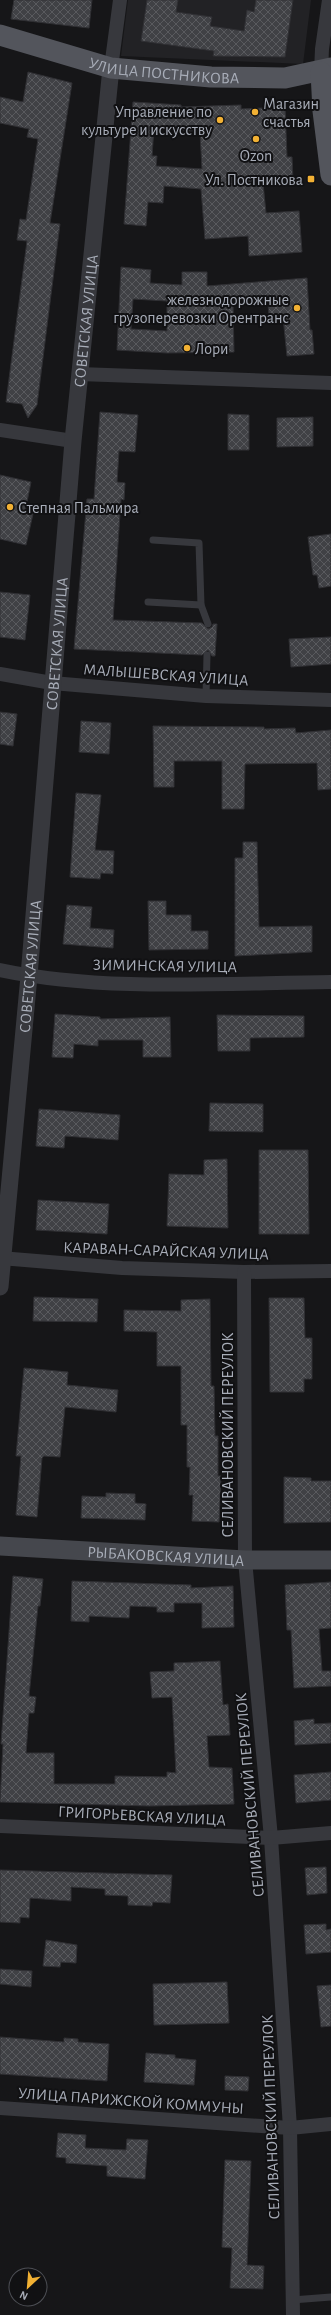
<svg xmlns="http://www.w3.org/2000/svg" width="331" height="2315" viewBox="0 0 331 2315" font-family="'Alegreya Sans',sans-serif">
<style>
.built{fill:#222225}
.building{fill:url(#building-cross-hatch);stroke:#303034;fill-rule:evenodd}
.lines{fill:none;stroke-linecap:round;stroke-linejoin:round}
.service{stroke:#37383d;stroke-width:7}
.minor{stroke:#37383d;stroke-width:14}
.tertiary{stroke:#37383d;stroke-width:17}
.secondary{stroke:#45474d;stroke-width:19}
.primary{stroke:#53555c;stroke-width:21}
.poi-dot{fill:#f2b134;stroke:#111113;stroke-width:1.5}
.labels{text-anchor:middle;stroke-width:4;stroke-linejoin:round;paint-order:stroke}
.street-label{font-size:16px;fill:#a8adb8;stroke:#111113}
.poi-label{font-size:16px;fill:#a8adb8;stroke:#111113;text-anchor:start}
</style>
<defs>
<pattern id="building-cross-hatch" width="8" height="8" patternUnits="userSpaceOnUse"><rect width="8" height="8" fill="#404145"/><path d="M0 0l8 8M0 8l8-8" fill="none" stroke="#595a5e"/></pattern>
</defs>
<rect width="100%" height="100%" fill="#161618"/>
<path class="built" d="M 128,0 L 311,0 L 303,64 L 121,56 Z"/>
<g class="building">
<path d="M 14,0 L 92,0 L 89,28 L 11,19 Z"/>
<path d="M 147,0 L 178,0 L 176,12 L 212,17 L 210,26 L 244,31 L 247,10 L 254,12 L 256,0 L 293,0 L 285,57 L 213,56 L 214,51 L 141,41 Z"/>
<path d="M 28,72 L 72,83 L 50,223 L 60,224 L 37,405 L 28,418 L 22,404 L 6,402 L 27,241 L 17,240 L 20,219 L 26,220 L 38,139 L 27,137 L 29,129 L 0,123 L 0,97 L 23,102 Z"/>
<path d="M 133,102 L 181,105 L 181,107 L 241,105 L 241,109 L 285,107 L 287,157 L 292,157 L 293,181 L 263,183 L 266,213 L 299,211 L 302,252 L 249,256 L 248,236 L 205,239 L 201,189 L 164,186 L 163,203 L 148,202 L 146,226 L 124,224 ZM 154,128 L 200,132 L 202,169 L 156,166 L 157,156 L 152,156 Z"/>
<path d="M 121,267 L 151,270 L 150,283 L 182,285 L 182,272 L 207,272 L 207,286 L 307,278 L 310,330 L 312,330 L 314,354 L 287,356 L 283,317 L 269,318 L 268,302 L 233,305 L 234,352 L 167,353 L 117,350 ZM 133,299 L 167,301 L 167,331 L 131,329 Z"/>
<path d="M 100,412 L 138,415 L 135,452 L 119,451 L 117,482 L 125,483 L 124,500 L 121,499 L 113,620 L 202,623 L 208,629 L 212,627 L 213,624 L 217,624 L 215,656 L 212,656 L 208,650 L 202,655 L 74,649 L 87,499 L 94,499 Z"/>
<path d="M 228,414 L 249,415 L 249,450 L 228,450 Z"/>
<path d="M 313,417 L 313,446 L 277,447 L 277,418 Z"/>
<path d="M 0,475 L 31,482 L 25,512 L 33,514 L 26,545 L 0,539 Z"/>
<path d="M 331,534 L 331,586 L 319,588 L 317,575 L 313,575 L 308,537 Z"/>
<path d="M 0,592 L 30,595 L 25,640 L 0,637 Z"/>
<path d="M 331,637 L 331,664 L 291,667 L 289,639 Z"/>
<path d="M 0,712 L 17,714 L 13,746 L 0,744 Z"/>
<path d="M 81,721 L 111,723 L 109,754 L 79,752 Z"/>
<path d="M 153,726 L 264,727 L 264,729 L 295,728 L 296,733 L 331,730 L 331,789 L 318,790 L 317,763 L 245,764 L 244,809 L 222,809 L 222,761 L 174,761 L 174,787 L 154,787 Z"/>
<path d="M 76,793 L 101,795 L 95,850 L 114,851 L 113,874 L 101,873 L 100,879 L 70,877 Z"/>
<path d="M 243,842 L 257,842 L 259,927 L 312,926 L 312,952 L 235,956 L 235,858 L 243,858 Z"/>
<path d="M 148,901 L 166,901 L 166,915 L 191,915 L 191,931 L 208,931 L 208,949 L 149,950 Z"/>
<path d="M 67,905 L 92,907 L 90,928 L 114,930 L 113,948 L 63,944 Z"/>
<path d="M 55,1014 L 100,1017 L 100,1019 L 170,1017 L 171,1057 L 143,1057 L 143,1040 L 98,1040 L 98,1046 L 74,1044 L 73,1058 L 52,1057 Z"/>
<path d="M 217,1015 L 304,1016 L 304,1037 L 250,1038 L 250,1051 L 218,1051 Z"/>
<path d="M 210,1103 L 263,1104 L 263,1132 L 209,1131 Z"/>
<path d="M 39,1109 L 120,1115 L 118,1140 L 65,1136 L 64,1148 L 36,1146 Z"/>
<path d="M 259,1150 L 308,1150 L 309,1234 L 259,1234 Z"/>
<path d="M 227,1159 L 228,1228 L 167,1226 L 169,1174 L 204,1175 L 204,1160 Z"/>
<path d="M 38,1200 L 109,1204 L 107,1234 L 36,1230 Z"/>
<path d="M 34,1297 L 98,1299 L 97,1322 L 33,1321 Z"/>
<path d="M 269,1298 L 304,1298 L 305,1338 L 312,1338 L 312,1379 L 304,1379 L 304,1392 L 270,1392 Z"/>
<path d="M 210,1299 L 211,1386 L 214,1386 L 215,1436 L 218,1436 L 218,1476 L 221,1476 L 219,1522 L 192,1521 L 193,1495 L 189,1495 L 190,1467 L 187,1467 L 187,1425 L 181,1425 L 181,1366 L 157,1366 L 157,1332 L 124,1331 L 124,1310 L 181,1311 L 181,1300 Z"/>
<path d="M 24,1368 L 68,1372 L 67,1385 L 118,1390 L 116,1412 L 65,1407 L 60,1457 L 44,1456 L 42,1458 L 37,1517 L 16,1515 L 21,1456 L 16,1456 Z"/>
<path d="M 284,1477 L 311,1478 L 311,1481 L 331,1481 L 331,1522 L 284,1523 Z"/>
<path d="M 106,1493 L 135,1494 L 135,1503 L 146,1504 L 145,1520 L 81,1518 L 82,1496 L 106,1497 Z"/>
<path d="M 13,1576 L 43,1579 L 40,1606 L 38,1606 L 29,1696 L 36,1697 L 34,1713 L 29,1713 L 26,1753 L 54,1753 L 54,1784 L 115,1784 L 115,1776 L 167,1777 L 167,1772 L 176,1773 L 172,1697 L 152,1698 L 150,1672 L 174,1671 L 174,1663 L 220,1661 L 223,1705 L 228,1704 L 230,1735 L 207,1736 L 209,1767 L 232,1768 L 234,1804 L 150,1806 L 0,1802 L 3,1744 L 1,1744 Z"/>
<path d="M 72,1581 L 191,1585 L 191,1588 L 233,1586 L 234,1627 L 202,1628 L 202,1603 L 174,1603 L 174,1612 L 157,1612 L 157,1607 L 130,1606 L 129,1618 L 89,1616 L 89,1622 L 71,1621 Z"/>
<path d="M 331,1582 L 331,1628 L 319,1629 L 322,1671 L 331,1671 L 331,1686 L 294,1688 L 291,1630 L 287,1630 L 285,1585 Z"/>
<path d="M 314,1719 L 314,1724 L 331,1723 L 331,1743 L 295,1745 L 294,1721 Z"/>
<path d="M 331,1772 L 331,1800 L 296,1803 L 294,1775 Z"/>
<path d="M 326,1867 L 327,1893 L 307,1895 L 305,1868 Z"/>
<path d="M 0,1870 L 172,1875 L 170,1903 L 153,1902 L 152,1906 L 128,1905 L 128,1896 L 105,1895 L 105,1889 L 71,1887 L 71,1901 L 30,1898 L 29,1918 L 20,1917 L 20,1923 L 0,1922 Z"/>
<path d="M 326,1924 L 326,1930 L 331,1929 L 331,1952 L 306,1954 L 304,1925 Z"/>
<path d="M 46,1940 L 77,1945 L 76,1963 L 61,1962 L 60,1967 L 43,1966 Z"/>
<path d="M 0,1969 L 32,1971 L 31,1987 L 0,1984 Z"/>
<path d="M 227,1982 L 229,2023 L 154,2025 L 153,1984 Z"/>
<path d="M 331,1985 L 331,2026 L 321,2027 L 317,1986 Z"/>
<path d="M 0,2037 L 64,2042 L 64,2038 L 78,2039 L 78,2042 L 109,2044 L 107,2081 L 0,2074 Z"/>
<path d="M 146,2053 L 175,2055 L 175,2058 L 196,2060 L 194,2085 L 144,2082 Z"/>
<path d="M 225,2076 L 249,2077 L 248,2091 L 225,2090 Z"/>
<path d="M 58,2133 L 86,2135 L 85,2148 L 126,2150 L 127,2139 L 148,2140 L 145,2179 L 107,2176 L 107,2166 L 66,2163 L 66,2158 L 56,2157 Z"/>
<path d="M 225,2160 L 251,2161 L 247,2265 L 264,2266 L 263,2289 L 230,2288 L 232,2248 L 222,2247 Z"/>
</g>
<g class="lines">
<g class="service">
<path d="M 153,540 L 199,543 L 201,605 L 208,624"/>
<path d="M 148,602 L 201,605"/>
<path d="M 206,696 L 207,655"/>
<path d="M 292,2300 L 331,2297"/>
</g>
<g class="minor">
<path d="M 111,68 L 120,0"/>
<path d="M 321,72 L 322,49 L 329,0"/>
<path d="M 79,374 L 331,383"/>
<path d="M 0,430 L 73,441"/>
<path d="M 0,674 L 52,683 L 206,696 L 331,700"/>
<path d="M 0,970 C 103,992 225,983 331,982"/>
<path d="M 0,1258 L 122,1268 L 244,1272 L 331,1271"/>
<path d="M 244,1272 L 245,1560 L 271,1838 L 290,2128 L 293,2315"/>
<path d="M 0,1826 L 271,1838 L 331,1833"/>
<path d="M 0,2108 L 290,2128 L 331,2124"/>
</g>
<path class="tertiary" id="s1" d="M 0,1287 L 29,976 L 73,441 L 111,68"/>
<path class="secondary" id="s2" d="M 0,1546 L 245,1560 L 331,1560"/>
<g class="primary">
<path id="s3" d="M 0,35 L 111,68 L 211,77 L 285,78 L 331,68"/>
<path d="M 321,72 L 323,111 L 331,175"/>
</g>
</g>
<g class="poi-dot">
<circle cx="255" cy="112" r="4"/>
<circle cx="220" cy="120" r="4"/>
<circle cx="256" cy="139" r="4"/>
<rect x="307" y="175" width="8" height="8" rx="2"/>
<circle cx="297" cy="308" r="4"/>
<circle cx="187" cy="348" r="4"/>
<circle cx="10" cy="507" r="4"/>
</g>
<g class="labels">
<g class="street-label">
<text dy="6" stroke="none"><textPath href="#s3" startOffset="169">УЛИЦА ПОСТНИКОВА</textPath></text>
<text dy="6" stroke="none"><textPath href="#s1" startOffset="970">СОВЕТСКАЯ УЛИЦА</textPath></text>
<text dy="6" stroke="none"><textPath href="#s1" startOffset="646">СОВЕТСКАЯ УЛИЦА</textPath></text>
<text transform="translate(166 674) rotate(4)" y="6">МАЛЫШЕВСКАЯ УЛИЦА</text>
<text transform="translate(165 965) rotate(1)" y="6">ЗИМИНСКАЯ УЛИЦА</text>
<text dy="6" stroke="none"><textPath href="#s1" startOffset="322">СОВЕТСКАЯ УЛИЦА</textPath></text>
<text transform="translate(166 1250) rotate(2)" y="6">КАРАВАН-САРАЙСКАЯ УЛИЦА</text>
<text transform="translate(227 1435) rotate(-90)" y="6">СЕЛИВАНОВСКИЙ ПЕРЕУЛОК</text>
<text dy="6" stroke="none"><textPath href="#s2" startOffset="166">РЫБАКОВСКАЯ УЛИЦА</textPath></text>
<text transform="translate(249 1795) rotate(-95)" y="6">СЕЛИВАНОВСКИЙ ПЕРЕУЛОК</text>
<text transform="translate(142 1815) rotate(3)" y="6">ГРИГОРЬЕВСКАЯ УЛИЦА</text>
<text transform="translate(131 2100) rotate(4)" y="6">УЛИЦА ПАРИЖСКОЙ КОММУНЫ</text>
<text transform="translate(270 2117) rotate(-92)" y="6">СЕЛИВАНОВСКИЙ ПЕРЕУЛОК</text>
</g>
<g class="poi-label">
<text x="263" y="109">Магазин<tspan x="263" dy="18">счастья</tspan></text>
<text x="212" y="117" text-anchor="end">Управление по<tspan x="212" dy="18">культуре и искусству</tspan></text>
<text x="256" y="161" text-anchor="middle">Ozon</text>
<text x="303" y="185" text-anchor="end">Ул. Постникова</text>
<text x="289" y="305" text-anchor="end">железнодорожные<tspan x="289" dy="18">грузоперевозки Орентранс</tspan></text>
<text x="195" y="354">Лори</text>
<text x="18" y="513">Степная Пальмира</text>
</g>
</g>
<g transform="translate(28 2287) rotate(206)"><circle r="19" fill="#111113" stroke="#4d4f55"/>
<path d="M0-3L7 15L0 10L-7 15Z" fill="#f2b134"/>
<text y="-6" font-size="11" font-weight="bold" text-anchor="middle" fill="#a8adb8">N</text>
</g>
</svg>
